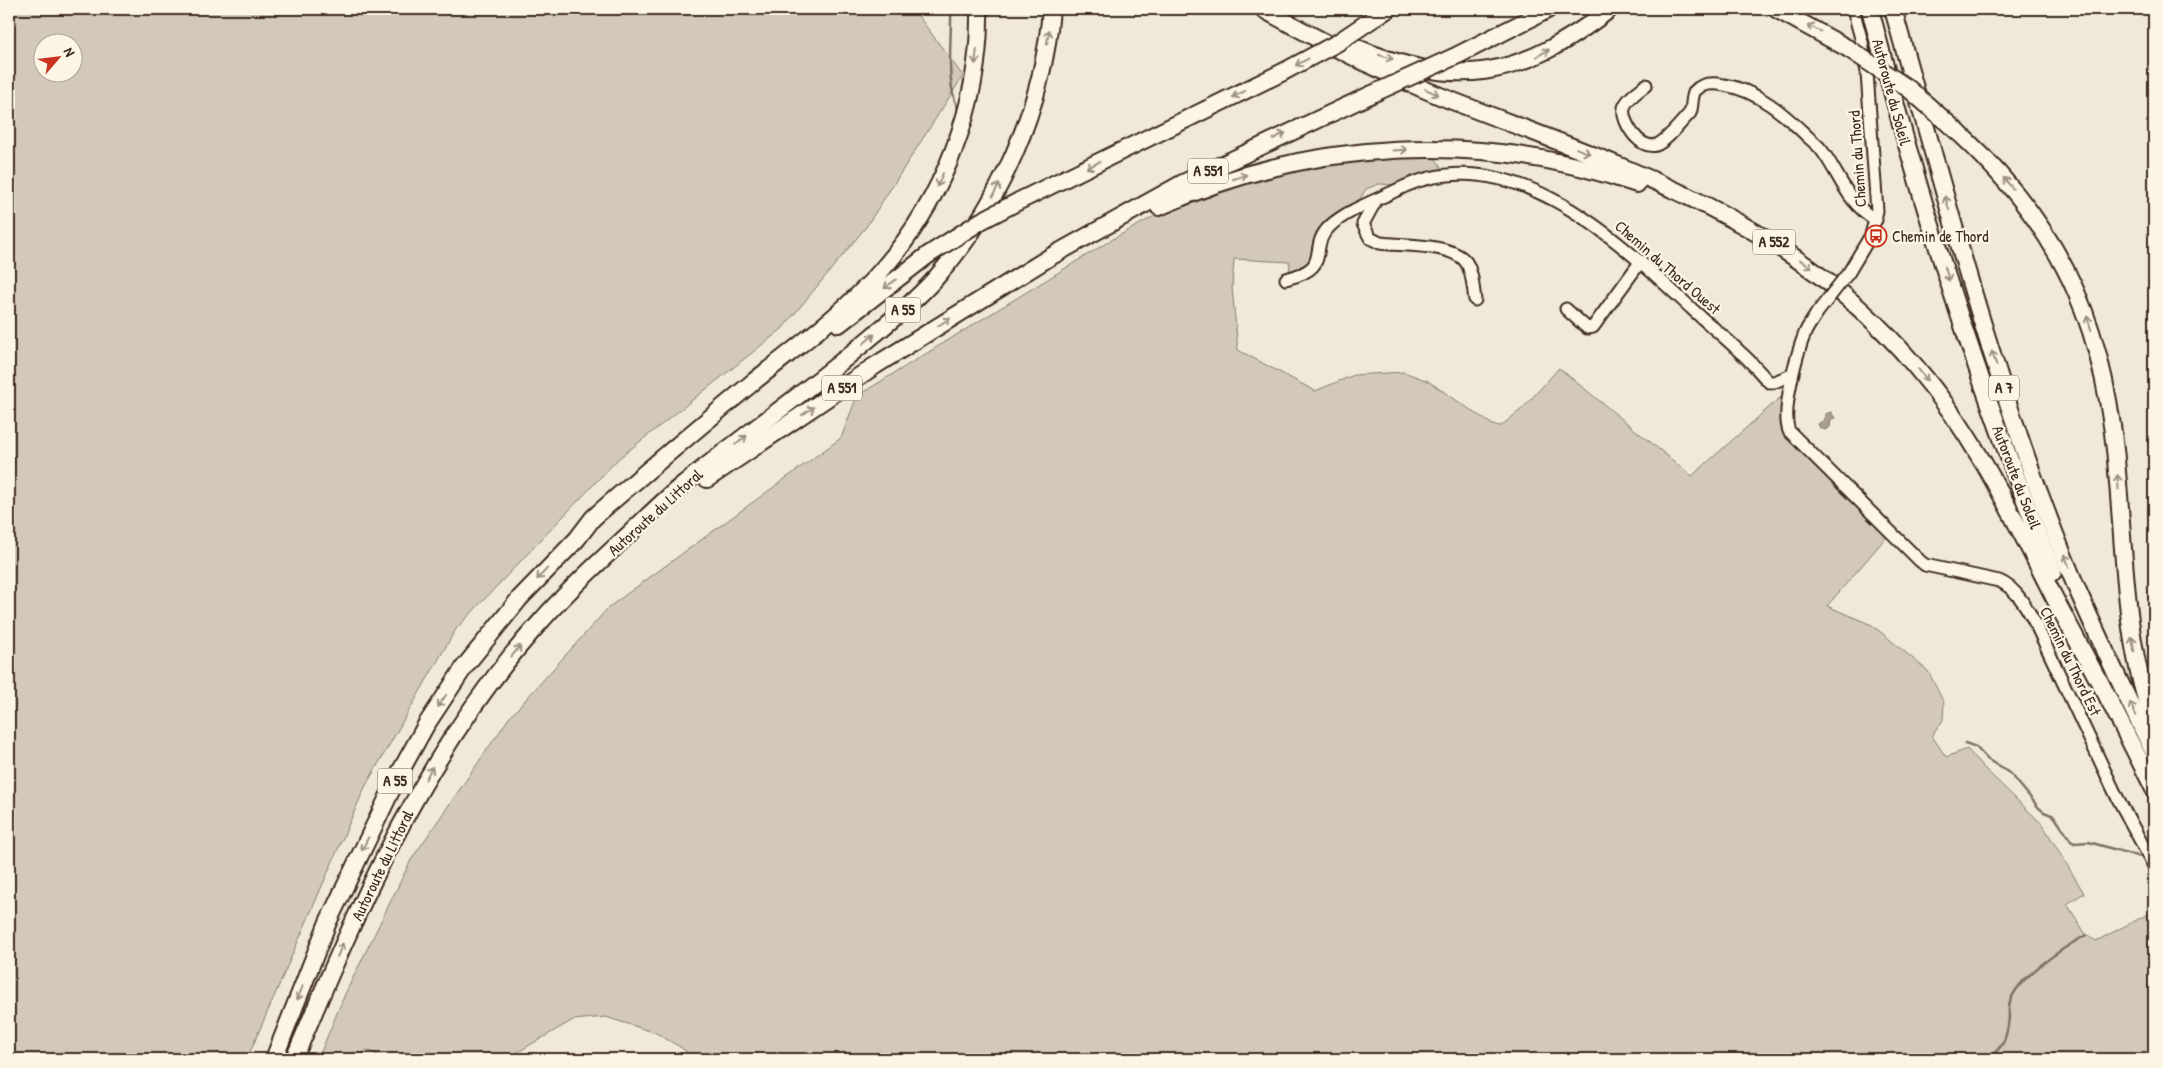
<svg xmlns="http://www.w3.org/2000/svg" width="2163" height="1068" viewBox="0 0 2163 1068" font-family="'Patrick Hand',sans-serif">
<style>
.green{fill:#d2c9ba;stroke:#867a6c;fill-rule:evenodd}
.water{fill:#aaa091;stroke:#7e7163}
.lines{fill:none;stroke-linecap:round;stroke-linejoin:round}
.stream{stroke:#7e7163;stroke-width:2.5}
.minor-casing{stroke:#3b2a1e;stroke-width:15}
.highway-casing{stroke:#3b2a1e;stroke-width:20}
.minor{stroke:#fcf5e5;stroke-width:11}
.highway{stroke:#fcf5e5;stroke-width:16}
.minor-bridge-casing{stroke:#3b2a1e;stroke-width:15;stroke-linecap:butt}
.highway-bridge-casing{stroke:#3b2a1e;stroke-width:20;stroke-linecap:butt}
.minor-bridge{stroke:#fcf5e5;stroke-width:11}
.highway-bridge{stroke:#fcf5e5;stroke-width:16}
.oneway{stroke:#9c9082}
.labels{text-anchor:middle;stroke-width:4.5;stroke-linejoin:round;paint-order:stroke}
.shield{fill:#fcf5e5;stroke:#75675a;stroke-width:1}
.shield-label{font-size:15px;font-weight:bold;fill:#3b2a1e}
.street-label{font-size:16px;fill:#3b2a1e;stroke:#fcf5e5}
.poi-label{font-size:16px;fill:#3b2a1e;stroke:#fcf5e5;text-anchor:start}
</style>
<rect width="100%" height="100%" fill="#f0e9d9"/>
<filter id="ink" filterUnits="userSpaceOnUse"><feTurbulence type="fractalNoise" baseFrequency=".02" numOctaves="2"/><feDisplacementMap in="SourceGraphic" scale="10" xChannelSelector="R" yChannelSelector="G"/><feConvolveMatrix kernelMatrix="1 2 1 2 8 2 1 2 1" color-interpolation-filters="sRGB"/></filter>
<g filter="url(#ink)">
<g class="green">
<path d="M 9,9 L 913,9 L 963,76 L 866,227 L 782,329 L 618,459 L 456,629 L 365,787 L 247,1059 L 9,1059 ZM 42,42 L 72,42 L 72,72 L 42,72 Z"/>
<path d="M 1432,153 L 1443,170 L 1423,175 L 1397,185 L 1379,184 L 1366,189 L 1355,207 L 1333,220 L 1309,267 L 1289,273 L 1290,262 L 1234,259 L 1232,287 L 1238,350 L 1315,391 L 1354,375 L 1404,372 L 1428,381 L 1493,425 L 1501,426 L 1523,408 L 1559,368 L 1692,476 L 1783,395 L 1780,415 L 1787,438 L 1889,534 L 1827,606 L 1872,625 L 1928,671 L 1944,703 L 1943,720 L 1932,736 L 1946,757 L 1967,749 L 1982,766 L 2043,825 L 2084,893 L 2067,904 L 2085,933 L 2096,941 L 2154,911 L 2154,1059 L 696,1059 L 680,1047 L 656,1033 L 606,1017 L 573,1020 L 506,1059 L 386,1059 L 367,1050 L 355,1059 L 318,1059 L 345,994 L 411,860 L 509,718 L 609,607 L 841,438 L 857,396 L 1113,239 L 1169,208 L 1230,187 L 1274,175 L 1360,159 Z"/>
</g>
<path class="water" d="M 1831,412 L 1835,418 L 1831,419 L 1830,427 L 1825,430 L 1820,428 L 1818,424 L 1824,420 L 1825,414 Z"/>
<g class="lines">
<g class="stream">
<path d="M 951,9 C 952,40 945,80 958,109"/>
<path d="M 1965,743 L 1976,747 L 1987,759 L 2011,774 L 2039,808 L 2044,812 L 2054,816 L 2071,841 L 2074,843 L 2089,842 L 2141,857"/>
<path d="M 1987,1059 C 2004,1047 2007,1038 2009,1017 C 2009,1013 2008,1006 2010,1002 C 2017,977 2065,947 2086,935"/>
</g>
<g class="minor-casing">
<g id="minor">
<path d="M 1646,85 C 1639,91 1626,99 1624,108 C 1621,122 1640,150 1656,145 C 1666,142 1682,121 1690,113 C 1693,106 1691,97 1695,91 C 1702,83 1714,83 1724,85 C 1757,90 1784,114 1807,136 C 1812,141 1819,146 1823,152 C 1842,179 1847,203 1876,220"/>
<path d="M 1375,202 L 1363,224 L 1370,238 L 1380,243 C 1402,246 1452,243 1466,262 C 1473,273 1473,288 1475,300"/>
<path d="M 1849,272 L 1871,235 L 1877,211 L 1867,73 L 1862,42 L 1853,9"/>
<path d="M 1286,279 C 1335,267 1306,249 1330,226 C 1346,211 1377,200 1397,190 C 1508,134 1617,239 1692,309 C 1708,324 1725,337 1740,352 C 1751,361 1759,372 1769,382 L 1774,382 L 1792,375"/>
<path d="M 1566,309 L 1587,328 L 1593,327 L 1641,261"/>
<path d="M 1817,313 C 1813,320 1808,326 1805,333 C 1797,353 1781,411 1789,431 L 1920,561 L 1925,565 L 1999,581 C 2017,588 2029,611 2037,627 L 2117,797 L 2154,866"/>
</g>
</g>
<g class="highway-casing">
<g id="highway">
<path d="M 1263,9 C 1320,41 1379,71 1440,96 C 1617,166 1789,215 1916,367 C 1977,438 2013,517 2055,599 C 2071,629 2087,659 2103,689"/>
<path d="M 1776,9 L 1849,49"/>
<path d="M 1870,9 C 1919,200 1979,388 2053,572"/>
<path d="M 1893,9 C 1948,205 1999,404 2078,591 C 2102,646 2128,699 2154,753"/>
<path d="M 1374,18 L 1388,9"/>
<path d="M 1350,45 C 1458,91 1519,79 1610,9"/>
<path d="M 1458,55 L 1549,9"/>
<path d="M 1959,133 C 2068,234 2108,336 2118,483 C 2125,565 2126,647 2154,724"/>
<path d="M 1019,201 L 1283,72"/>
<path d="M 1159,207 C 1309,139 1483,130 1637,184"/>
<path d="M 839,324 L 928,255"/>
<path d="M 707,479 L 876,365 L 1050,257 L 1183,183 L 1370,95"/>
<path d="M 2099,680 L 2154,789"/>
<path d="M 274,1059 L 328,922 L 400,772 L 426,725 L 465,666 L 520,598 L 577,539 L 593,518 C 645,472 698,428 752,383 C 795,348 843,314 880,272 C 943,201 981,104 979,9"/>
<path d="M 294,1059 C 361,901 425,749 542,620 C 568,590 598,563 627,536 C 645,519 662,502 681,486 C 743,436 809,390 870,338 C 892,320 915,301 934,280 C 999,208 1044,105 1051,9"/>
</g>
</g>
<use href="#minor" class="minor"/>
<use href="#highway" class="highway"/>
<g class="minor-bridge-casing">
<path id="minor-bridge" d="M 1817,313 L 1849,272"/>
</g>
<g class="highway-bridge-casing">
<g id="highway-bridge">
<path d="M 1849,49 L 1909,89 L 1959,133"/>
<path d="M 1283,72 L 1337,43 L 1374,18"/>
<path d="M 1370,95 L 1458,55"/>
<path d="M 928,255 L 981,221 L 1019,201"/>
</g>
</g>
<use href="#minor-bridge" class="minor-bridge"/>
<use href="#highway-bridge" class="highway-bridge"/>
</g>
<defs><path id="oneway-shaft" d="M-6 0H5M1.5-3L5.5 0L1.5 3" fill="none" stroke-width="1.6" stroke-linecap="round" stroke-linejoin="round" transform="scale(1.25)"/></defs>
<g class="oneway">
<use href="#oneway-shaft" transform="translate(1814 28) rotate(-152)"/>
<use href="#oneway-shaft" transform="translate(1048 37) rotate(-81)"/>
<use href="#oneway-shaft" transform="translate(1543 53) rotate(-29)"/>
<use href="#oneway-shaft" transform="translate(976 57) rotate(96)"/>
<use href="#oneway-shaft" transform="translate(1386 57) rotate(18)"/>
<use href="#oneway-shaft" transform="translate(1302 62) rotate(152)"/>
<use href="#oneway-shaft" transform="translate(1432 92) rotate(24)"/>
<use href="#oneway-shaft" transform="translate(1239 94) rotate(154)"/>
<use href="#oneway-shaft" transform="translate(1279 136) rotate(-26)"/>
<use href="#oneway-shaft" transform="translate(1400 150) rotate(-3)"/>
<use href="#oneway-shaft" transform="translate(1583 151) rotate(22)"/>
<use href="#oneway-shaft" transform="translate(1093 165) rotate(154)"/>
<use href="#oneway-shaft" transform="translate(1240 177) rotate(-18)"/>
<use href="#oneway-shaft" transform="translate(940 180) rotate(114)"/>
<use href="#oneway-shaft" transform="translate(2008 183) rotate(-130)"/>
<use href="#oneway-shaft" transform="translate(996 190) rotate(-63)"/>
<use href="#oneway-shaft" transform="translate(1947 203) rotate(-106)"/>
<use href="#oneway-shaft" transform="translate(1806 264) rotate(36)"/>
<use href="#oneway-shaft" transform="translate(1947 274) rotate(73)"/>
<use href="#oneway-shaft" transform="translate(890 284) rotate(143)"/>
<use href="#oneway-shaft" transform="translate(944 322) rotate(-32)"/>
<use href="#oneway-shaft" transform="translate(2089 323) rotate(-108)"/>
<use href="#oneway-shaft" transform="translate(869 339) rotate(-40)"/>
<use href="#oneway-shaft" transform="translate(1994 358) rotate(-109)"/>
<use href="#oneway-shaft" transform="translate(1923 375) rotate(51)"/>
<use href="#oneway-shaft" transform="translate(808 411) rotate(-34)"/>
<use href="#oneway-shaft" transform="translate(741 440) rotate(-38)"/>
<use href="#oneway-shaft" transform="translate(2118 482) rotate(-94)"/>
<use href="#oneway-shaft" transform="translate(2067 561) rotate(-111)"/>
<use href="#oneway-shaft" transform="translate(542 574) rotate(133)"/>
<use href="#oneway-shaft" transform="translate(2133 644) rotate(-99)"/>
<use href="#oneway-shaft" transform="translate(516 651) rotate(-51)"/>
<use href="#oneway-shaft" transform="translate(442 701) rotate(124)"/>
<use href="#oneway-shaft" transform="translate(2133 709) rotate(-116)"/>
<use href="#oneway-shaft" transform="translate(429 773) rotate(-61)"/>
<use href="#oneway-shaft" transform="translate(365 844) rotate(116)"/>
<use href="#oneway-shaft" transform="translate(340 950) rotate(-67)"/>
<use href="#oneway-shaft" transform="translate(300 993) rotate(111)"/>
</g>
</g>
<defs>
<g id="bus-ring" transform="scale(1.125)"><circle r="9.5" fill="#fcf5e5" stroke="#c8321e" stroke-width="1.5"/><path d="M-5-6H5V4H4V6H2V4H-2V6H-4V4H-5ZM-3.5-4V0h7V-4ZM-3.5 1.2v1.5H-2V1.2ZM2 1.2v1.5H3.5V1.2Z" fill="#c8321e"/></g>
</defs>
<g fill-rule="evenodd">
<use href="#bus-ring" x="1876" y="236"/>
</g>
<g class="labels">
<g class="shield">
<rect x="1188" y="158.5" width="40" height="25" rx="4"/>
<rect x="1753" y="229.5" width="42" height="25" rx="4"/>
<rect x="885.5" y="297.5" width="35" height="25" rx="4"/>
<rect x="822" y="375.5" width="40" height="25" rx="4"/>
<rect x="1989" y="375.5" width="30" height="25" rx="4"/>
<rect x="377.5" y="768.5" width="35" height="25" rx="4"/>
</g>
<g class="shield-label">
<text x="1208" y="176">A 551</text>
<text x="1774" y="247">A 552</text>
<text x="903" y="315">A 55</text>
<text x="842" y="393">A 551</text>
<text x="2004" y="393">A 7</text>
<text x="395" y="786">A 55</text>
</g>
<g class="street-label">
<text transform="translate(1892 92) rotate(75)" y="6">Autoroute du Soleil</text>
<text transform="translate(1857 159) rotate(-94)" y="6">Chemin du Thord</text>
<text transform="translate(1668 267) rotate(41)" y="6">Chemin du Thord Ouest</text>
<text transform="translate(2017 477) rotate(69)" y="6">Autoroute du Soleil</text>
<text transform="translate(655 512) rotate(-42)" y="6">Autoroute du Littoral</text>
<text transform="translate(2071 661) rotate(64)" y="6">Chemin du Thord Est</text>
<text transform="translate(382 865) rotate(-64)" y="6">Autoroute du Littoral</text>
</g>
<g class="poi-label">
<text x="1892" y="242">Chemin de Thord</text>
</g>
</g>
<rect width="2163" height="1068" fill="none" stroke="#fcf5e5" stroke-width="30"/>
<rect x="15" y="15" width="2133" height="1038" fill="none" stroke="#3b2a1e" stroke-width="2" filter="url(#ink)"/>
<g transform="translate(58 58) rotate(62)"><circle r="24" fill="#fcf5e5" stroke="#afa495"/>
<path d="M0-4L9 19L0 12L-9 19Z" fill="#c8321e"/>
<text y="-8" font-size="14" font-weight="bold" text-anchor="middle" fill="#3b2a1e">N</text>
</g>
</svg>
